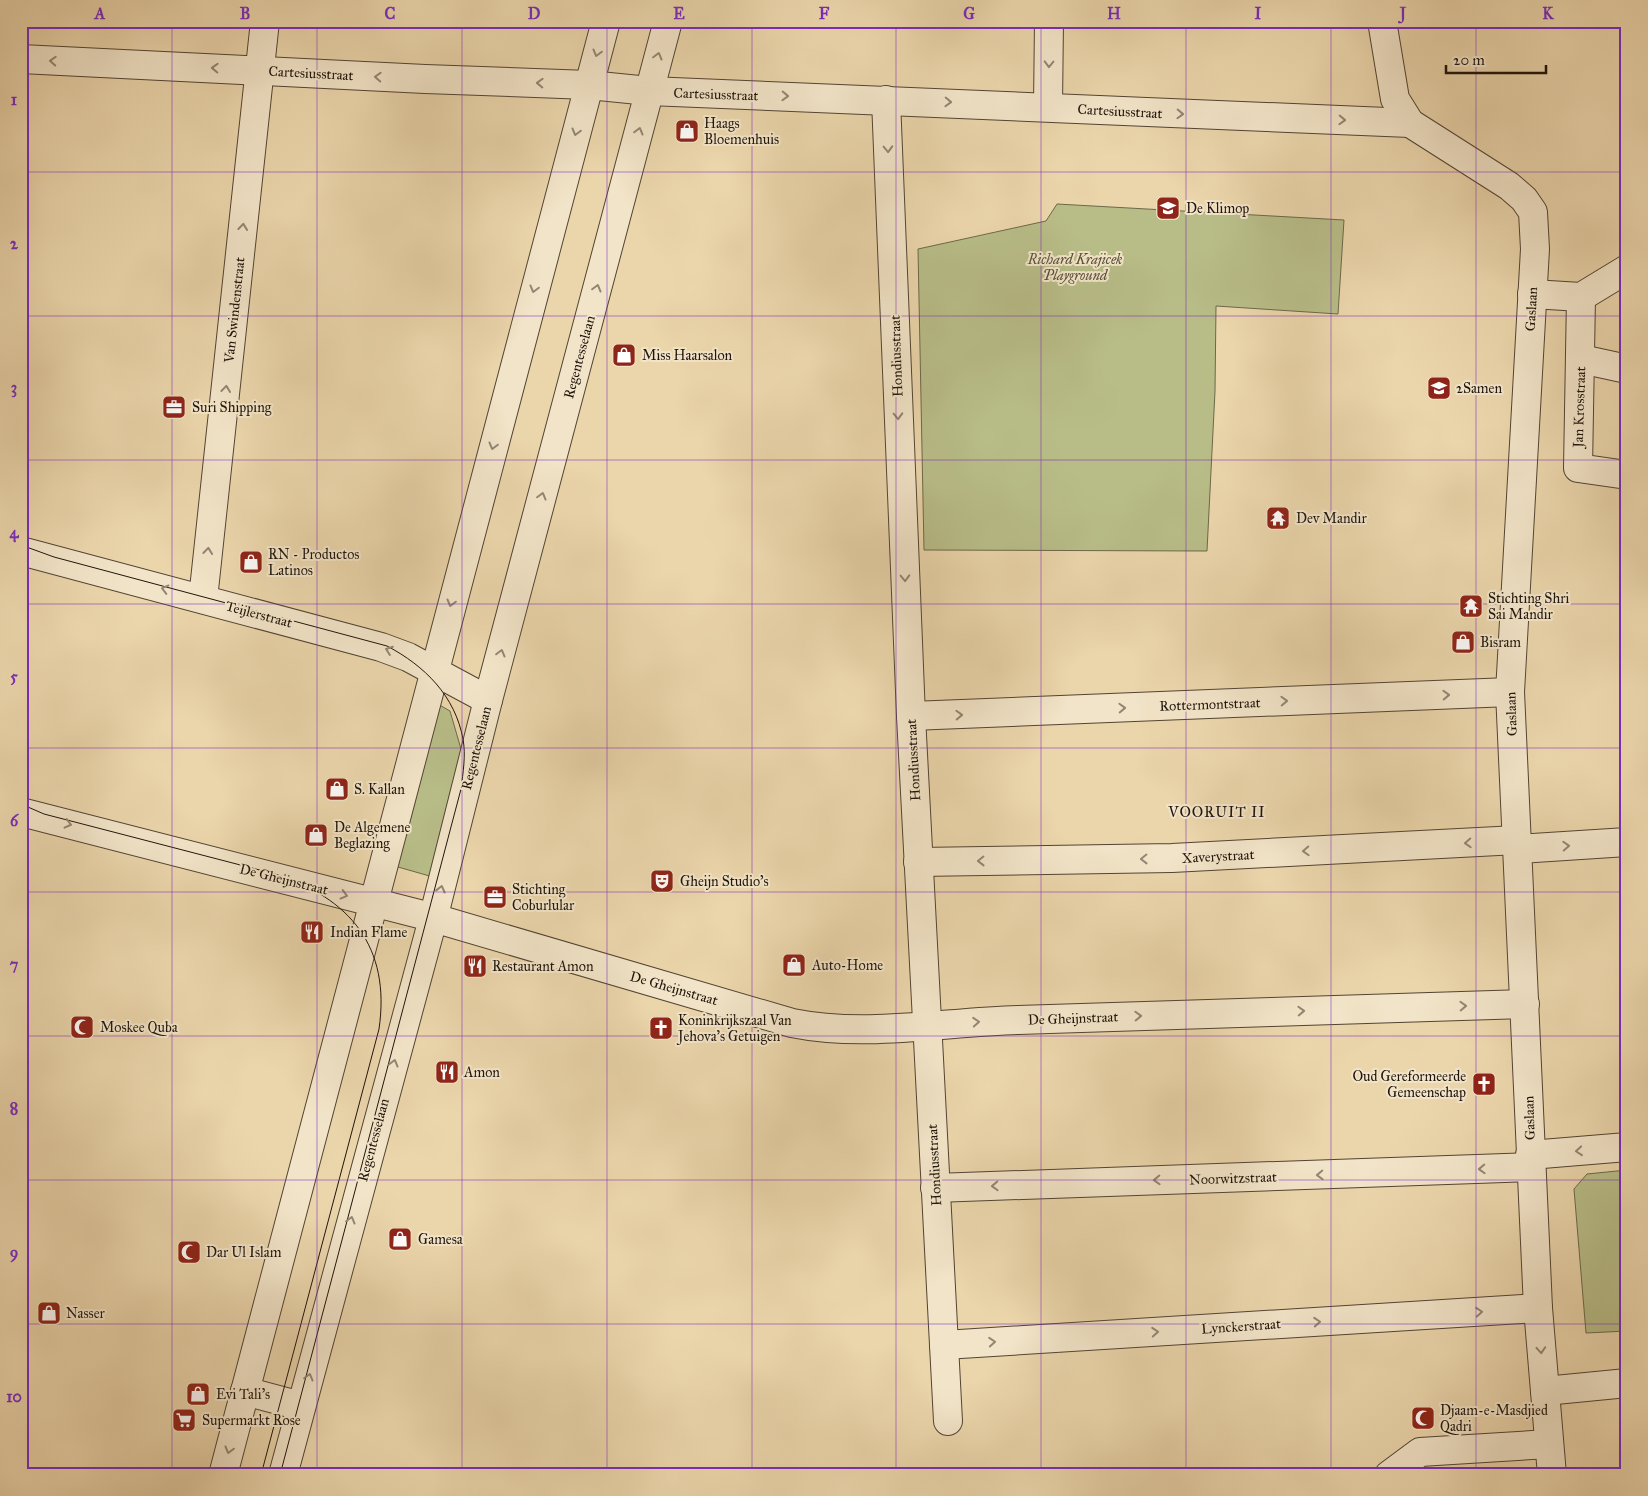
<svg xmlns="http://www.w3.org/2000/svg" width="1648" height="1496" viewBox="0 0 1648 1496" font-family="'IM FELL Great Primer',serif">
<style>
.green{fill:#b8bd88;stroke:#6c684a}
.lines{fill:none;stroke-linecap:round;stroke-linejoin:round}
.minor-casing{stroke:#524433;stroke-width:30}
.minor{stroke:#f2e4c8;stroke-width:28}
.tram{stroke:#1f140b;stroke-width:1}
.oneway{stroke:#938673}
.grid{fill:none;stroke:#7b2cbf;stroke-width:1;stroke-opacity:0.55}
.labels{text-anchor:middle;stroke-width:4;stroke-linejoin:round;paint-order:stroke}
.street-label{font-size:14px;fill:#1f140b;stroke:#f2e4c8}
.poi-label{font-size:14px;fill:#1f140b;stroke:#f2e4c8;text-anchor:start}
.park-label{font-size:14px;font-style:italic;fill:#554f37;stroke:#f2e4c8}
.neighbourhood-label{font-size:15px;letter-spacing:1px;fill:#1f140b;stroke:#f2e4c8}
.neatline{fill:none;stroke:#7b2cbf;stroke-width:2}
.grid-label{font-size:16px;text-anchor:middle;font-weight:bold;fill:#7b2cbf}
</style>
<rect width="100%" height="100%" fill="#ebd5ab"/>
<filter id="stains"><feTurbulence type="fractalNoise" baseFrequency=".004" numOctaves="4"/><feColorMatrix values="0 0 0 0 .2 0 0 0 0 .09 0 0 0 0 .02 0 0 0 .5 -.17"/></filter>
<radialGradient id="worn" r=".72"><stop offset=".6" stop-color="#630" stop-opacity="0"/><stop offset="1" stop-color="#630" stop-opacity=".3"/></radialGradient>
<g class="green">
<path d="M 1057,204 L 1344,220 L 1338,314 L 1216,306 L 1215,391 L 1207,551 L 924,550 L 918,249 L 1046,221 Z"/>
<path d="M 436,703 L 450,711 L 461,749 L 458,787 L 433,877 L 391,865 Z"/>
<path d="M 1627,1170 L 1627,1331 L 1586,1333 L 1574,1189 L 1587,1174 Z"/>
</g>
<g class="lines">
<g class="minor-casing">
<g id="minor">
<path d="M 1382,21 L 1395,99 L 1410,123 L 1509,186 L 1524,199 L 1533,212 L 1535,249 L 1510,692 L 1538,1308 L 1552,1475"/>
<path d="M 21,59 L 425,79 L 589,85 L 649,91 L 1410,123"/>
<path d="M 886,100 L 911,716 L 948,1421"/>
<path d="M 1048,106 L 1049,21"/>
<path d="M 1532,294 L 1581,297 L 1627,269"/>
<path d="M 1581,297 L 1578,468 L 1627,475"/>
<path d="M 1581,359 L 1627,369"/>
<path d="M 21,551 L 381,647 L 408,657 L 488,700"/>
<path d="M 203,599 L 265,21"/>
<path d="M 911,716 L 1510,692"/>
<path d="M 21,812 L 427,916 L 792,1023 C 866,1038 943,1022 1018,1020 C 1187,1015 1356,1009 1525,1004"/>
<path d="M 1518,849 L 1627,842"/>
<path d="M 918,862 L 1172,858 L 1517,840"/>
<path d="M 1530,1155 L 1627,1147"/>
<path d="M 935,1188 L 1531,1167"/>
<path d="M 944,1345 L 1538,1308"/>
<path d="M 245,1391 L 301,1406"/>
<path d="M 1545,1391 L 1627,1383"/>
<path d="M 223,1475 L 606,21"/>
<path d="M 283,1475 L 433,919 L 488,700 L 668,21"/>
<path d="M 1389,1475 L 1420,1452 L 1549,1444"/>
</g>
</g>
<use href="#minor" class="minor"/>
<g class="tram">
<path d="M 21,545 L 54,557 L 387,646 C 425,666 455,696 463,739 C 466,755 463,773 461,789 L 280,1475"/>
<path d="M 21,804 L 44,814 L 275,874 C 350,898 391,947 379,1029 L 261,1475"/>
</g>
</g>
<defs><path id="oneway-chevron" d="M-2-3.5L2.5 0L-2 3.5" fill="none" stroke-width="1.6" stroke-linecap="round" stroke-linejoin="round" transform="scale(1.25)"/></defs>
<g class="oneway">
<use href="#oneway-chevron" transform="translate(597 53) rotate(105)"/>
<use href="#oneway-chevron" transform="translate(658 56) rotate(-75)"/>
<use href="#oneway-chevron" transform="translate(53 61) rotate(-177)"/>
<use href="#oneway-chevron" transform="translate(1049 64) rotate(91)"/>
<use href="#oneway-chevron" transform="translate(215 68) rotate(-178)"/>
<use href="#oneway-chevron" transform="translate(378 77) rotate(-177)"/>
<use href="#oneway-chevron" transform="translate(540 83) rotate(-178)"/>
<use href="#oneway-chevron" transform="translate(785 96) rotate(2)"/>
<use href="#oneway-chevron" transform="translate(948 102) rotate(2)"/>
<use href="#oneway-chevron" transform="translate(1180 114) rotate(2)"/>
<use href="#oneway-chevron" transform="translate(1342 120) rotate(2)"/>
<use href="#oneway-chevron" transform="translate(639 131) rotate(-75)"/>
<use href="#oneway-chevron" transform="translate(576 132) rotate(105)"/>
<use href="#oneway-chevron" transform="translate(888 149) rotate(88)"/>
<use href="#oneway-chevron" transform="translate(243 227) rotate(-84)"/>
<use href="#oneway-chevron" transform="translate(597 288) rotate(-75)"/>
<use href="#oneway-chevron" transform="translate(534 289) rotate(105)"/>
<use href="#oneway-chevron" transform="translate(226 389) rotate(-84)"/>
<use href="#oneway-chevron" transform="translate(898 416) rotate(88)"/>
<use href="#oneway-chevron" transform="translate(493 446) rotate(105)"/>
<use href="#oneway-chevron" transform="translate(542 496) rotate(-75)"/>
<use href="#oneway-chevron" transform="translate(208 551) rotate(-84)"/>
<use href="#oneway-chevron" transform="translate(905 578) rotate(88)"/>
<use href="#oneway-chevron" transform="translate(165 589) rotate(-165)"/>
<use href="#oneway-chevron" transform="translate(451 603) rotate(105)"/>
<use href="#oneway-chevron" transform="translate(389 650) rotate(-160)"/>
<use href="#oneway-chevron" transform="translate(501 653) rotate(-75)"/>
<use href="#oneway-chevron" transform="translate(1446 695) rotate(-2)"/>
<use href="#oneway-chevron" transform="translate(1284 701) rotate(-2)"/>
<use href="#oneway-chevron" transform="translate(1122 708) rotate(-2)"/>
<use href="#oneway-chevron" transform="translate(959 715) rotate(-2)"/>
<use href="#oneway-chevron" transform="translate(68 824) rotate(14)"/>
<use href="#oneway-chevron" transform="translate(1468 843) rotate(177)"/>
<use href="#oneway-chevron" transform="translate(1566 846) rotate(-3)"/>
<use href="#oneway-chevron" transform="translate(1306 851) rotate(177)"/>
<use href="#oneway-chevron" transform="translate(1144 859) rotate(179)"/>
<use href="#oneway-chevron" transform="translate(981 861) rotate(179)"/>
<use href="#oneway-chevron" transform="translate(441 889) rotate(-76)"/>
<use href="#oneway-chevron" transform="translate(344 895) rotate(15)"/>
<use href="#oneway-chevron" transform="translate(1463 1006) rotate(-2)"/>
<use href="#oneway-chevron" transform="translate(1301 1011) rotate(-2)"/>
<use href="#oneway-chevron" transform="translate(1138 1016) rotate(-2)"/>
<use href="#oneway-chevron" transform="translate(976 1022) rotate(-4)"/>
<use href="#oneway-chevron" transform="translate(394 1063) rotate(-75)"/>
<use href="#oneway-chevron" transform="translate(1579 1151) rotate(175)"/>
<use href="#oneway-chevron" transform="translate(1482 1169) rotate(178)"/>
<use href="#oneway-chevron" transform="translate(1320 1175) rotate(178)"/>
<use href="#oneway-chevron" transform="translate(1157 1180) rotate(178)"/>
<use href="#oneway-chevron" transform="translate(995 1186) rotate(178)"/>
<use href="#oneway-chevron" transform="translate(351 1220) rotate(-75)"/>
<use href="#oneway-chevron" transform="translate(1479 1312) rotate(-4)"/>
<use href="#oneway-chevron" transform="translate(1317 1322) rotate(-4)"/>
<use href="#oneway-chevron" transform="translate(1155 1332) rotate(-4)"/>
<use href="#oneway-chevron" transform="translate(992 1342) rotate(-4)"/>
<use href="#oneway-chevron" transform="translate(1541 1350) rotate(86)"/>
<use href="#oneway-chevron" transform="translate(309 1377) rotate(-75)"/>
<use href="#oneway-chevron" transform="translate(229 1450) rotate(105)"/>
</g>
<path class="grid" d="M 172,21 L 172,1475M 317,21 L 317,1475M 462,21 L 462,1475M 607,21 L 607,1475M 752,21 L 752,1475M 896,21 L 896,1475M 1041,21 L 1041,1475M 1186,21 L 1186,1475M 1331,21 L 1331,1475M 1476,21 L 1476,1475M 21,172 L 1627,172M 21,316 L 1627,316M 21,460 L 1627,460M 21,604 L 1627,604M 21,748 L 1627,748M 21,892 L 1627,892M 21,1036 L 1627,1036M 21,1180 L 1627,1180M 21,1324 L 1627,1324"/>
<defs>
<g id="shop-square" transform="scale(1.25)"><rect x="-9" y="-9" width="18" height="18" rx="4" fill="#8f2418" stroke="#f2e4c8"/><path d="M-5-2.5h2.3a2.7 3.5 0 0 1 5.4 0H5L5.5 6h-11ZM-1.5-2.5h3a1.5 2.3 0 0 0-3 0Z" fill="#fff"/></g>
<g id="school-square" transform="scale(1.25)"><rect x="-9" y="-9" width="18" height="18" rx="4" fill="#8f2418" stroke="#f2e4c8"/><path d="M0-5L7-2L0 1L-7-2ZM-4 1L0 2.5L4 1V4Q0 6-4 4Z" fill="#fff"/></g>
<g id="office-square" transform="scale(1.25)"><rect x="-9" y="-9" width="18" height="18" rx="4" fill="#8f2418" stroke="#f2e4c8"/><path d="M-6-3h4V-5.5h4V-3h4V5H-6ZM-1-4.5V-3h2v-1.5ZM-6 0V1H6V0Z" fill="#fff"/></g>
<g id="temple-square" transform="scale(1.25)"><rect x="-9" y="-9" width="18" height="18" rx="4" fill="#8f2418" stroke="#f2e4c8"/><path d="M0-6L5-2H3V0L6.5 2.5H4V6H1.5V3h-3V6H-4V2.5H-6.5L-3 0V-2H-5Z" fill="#fff"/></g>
<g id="theatre-square" transform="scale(1.25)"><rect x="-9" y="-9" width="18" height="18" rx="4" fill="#8f2418" stroke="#f2e4c8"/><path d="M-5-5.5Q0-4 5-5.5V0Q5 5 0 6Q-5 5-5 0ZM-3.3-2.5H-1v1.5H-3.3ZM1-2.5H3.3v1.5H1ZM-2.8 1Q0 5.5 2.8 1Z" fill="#fff"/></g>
<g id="restaurant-square" transform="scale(1.25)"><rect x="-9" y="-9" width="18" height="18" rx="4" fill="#8f2418" stroke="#f2e4c8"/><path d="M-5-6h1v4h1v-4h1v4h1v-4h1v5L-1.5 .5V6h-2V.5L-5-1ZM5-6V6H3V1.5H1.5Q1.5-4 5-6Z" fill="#fff"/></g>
<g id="mosque-square" transform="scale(1.25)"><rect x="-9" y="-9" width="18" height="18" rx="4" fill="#8f2418" stroke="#f2e4c8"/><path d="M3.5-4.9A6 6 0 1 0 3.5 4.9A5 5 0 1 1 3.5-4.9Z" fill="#fff"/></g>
<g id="church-square" transform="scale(1.25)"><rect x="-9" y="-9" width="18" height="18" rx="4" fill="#8f2418" stroke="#f2e4c8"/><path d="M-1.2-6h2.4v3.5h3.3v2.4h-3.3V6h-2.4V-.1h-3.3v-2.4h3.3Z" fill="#fff"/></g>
<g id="supermarket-square" transform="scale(1.25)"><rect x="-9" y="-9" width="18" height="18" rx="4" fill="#8f2418" stroke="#f2e4c8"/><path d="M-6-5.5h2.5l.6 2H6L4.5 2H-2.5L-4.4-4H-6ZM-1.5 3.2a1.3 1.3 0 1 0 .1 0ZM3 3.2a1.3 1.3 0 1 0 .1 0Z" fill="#fff"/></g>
</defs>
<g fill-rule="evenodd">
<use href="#shop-square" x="687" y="131"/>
<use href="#school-square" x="1168" y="208"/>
<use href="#shop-square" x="624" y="355"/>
<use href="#school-square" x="1439" y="388"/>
<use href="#office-square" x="174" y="407"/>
<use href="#temple-square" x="1278" y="518"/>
<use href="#shop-square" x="251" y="562"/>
<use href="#temple-square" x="1471" y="606"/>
<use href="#shop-square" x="1463" y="642"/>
<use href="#shop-square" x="337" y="789"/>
<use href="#shop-square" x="316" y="835"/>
<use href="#theatre-square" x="662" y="881"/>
<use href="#office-square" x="495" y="897"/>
<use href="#restaurant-square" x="312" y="932"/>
<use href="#shop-square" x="794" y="965"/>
<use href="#restaurant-square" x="475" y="966"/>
<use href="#mosque-square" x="82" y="1027"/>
<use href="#church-square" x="661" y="1028"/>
<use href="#restaurant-square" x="447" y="1072"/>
<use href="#church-square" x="1484" y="1084"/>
<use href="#shop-square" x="400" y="1239"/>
<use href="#mosque-square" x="189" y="1252"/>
<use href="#shop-square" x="49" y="1313"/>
<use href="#shop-square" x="198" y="1394"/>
<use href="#mosque-square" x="1423" y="1418"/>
<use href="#supermarket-square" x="184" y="1420"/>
</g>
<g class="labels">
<g class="street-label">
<text transform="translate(311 73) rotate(3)" y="5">Cartesiusstraat</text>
<text transform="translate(716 94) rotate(2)" y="5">Cartesiusstraat</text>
<text transform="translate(1120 111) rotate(3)" y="5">Cartesiusstraat</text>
<text transform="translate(1531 309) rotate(-87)" y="5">Gaslaan</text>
<text transform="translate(234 310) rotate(-84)" y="5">Van Swindenstraat</text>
<text transform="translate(896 356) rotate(-92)" y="5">Hondiusstraat</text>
<text transform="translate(579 357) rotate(-75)" y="5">Regentesselaan</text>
<text transform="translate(1579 407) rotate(-88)" y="5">Jan Krosstraat</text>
<text transform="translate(259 614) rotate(15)" y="5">Teijlerstraat</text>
<text transform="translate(1210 704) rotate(-2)" y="5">Rottermontstraat</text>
<text transform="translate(1511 714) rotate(-92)" y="5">Gaslaan</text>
<text transform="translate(476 748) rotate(-76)" y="5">Regentesselaan</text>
<text transform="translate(913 760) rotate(-93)" y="5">Hondiusstraat</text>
<text transform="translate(1218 856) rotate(-3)" y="5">Xaverystraat</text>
<text transform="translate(284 879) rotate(14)" y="5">De Gheijnstraat</text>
<text transform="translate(674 988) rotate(16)" y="5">De Gheijnstraat</text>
<text transform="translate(1073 1018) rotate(-2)" y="5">De Gheijnstraat</text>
<text transform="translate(1529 1118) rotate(-92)" y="5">Gaslaan</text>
<text transform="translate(373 1140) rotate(-75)" y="5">Regentesselaan</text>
<text transform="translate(934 1165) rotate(-93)" y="5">Hondiusstraat</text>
<text transform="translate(1233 1178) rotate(-2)" y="5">Noorwitzstraat</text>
<text transform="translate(1241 1326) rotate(-4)" y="5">Lynckerstraat</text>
</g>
<g class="poi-label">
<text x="704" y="128">Haags<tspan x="704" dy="16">Bloemenhuis</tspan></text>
<text x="1186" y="213">De Klimop</text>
<text x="642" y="360">Miss Haarsalon</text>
<text x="1456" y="393">2Samen</text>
<text x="192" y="412">Suri Shipping</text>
<text x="1296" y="523">Dev Mandir</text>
<text x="268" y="559">RN - Productos<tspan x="268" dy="16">Latinos</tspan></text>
<text x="1488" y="603">Stichting Shri<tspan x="1488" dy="16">Sai Mandir</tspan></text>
<text x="1480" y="647">Bisram</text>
<text x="354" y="794">S. Kallan</text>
<text x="334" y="832">De Algemene<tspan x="334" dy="16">Beglazing</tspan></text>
<text x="680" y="886">Gheijn Studio's</text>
<text x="512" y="894">Stichting<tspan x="512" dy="16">Coburlular</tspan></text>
<text x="330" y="937">Indian Flame</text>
<text x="812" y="970">Auto-Home</text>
<text x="492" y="971">Restaurant Amon</text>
<text x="678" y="1025">Koninkrijkszaal Van<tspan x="678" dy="16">Jehova's Getuigen</tspan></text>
<text x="100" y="1032">Moskee Quba</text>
<text x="464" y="1077">Amon</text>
<text x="1466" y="1081" text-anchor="end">Oud Gereformeerde<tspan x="1466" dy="16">Gemeenschap</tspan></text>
<text x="418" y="1244">Gamesa</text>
<text x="206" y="1257">Dar Ul Islam</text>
<text x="66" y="1318">Nasser</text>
<text x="216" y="1399">Evi Tali's</text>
<text x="1440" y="1415">Djaam-e-Masdjied<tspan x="1440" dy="16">Qadri</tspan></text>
<text x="202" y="1425">Supermarkt Rose</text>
</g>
<g class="park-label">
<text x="1075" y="264">Richard Krajicek<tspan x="1075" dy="16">Playground</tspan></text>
</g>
<g class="neighbourhood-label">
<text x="1217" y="817">VOORUIT II</text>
</g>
</g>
<rect width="1648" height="1496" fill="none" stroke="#ebd5ab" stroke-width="55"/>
<path d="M1446 65v8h100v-8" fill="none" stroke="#1f140b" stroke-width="2.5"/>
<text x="1453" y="65" font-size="15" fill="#1f140b" stroke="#f2e4c8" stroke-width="4" paint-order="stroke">20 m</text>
<rect x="28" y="28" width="1592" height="1440" class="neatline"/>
<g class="grid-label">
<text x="100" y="19">A</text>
<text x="245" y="19">B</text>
<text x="390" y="19">C</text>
<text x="534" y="19">D</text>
<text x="679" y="19">E</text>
<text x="824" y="19">F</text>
<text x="969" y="19">G</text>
<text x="1114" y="19">H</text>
<text x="1258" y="19">I</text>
<text x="1403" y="19">J</text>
<text x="1548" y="19">K</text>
<text x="14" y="105">1</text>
<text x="14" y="249">2</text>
<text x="14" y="393">3</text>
<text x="14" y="538">4</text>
<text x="14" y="682">5</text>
<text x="14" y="826">6</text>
<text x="14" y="970">7</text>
<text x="14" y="1114">8</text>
<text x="14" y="1258">9</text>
<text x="14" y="1402">10</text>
</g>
<rect width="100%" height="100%" filter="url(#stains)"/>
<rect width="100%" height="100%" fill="url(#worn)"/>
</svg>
